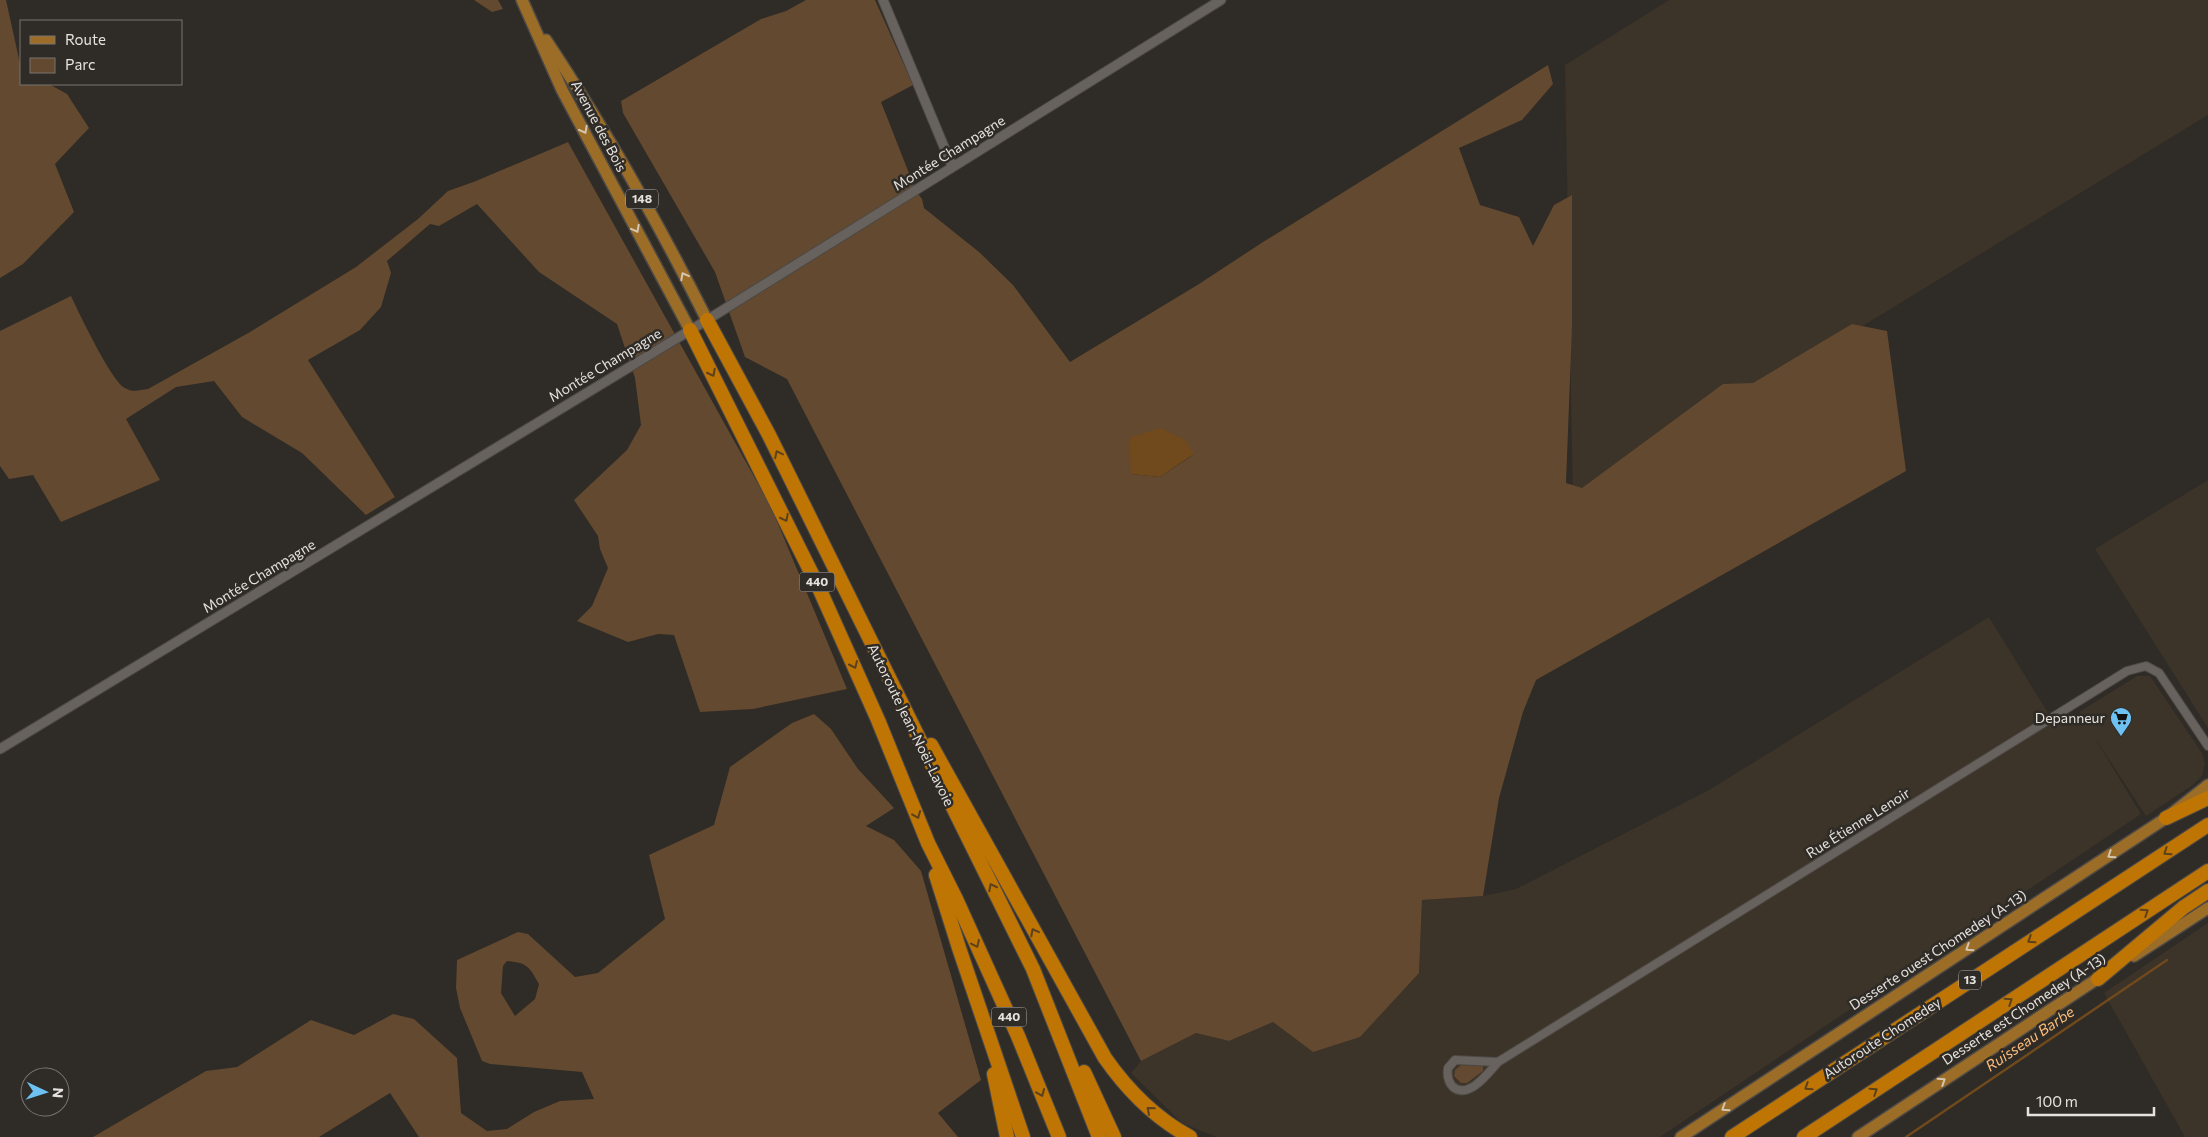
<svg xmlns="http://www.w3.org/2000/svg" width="2208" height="1137" viewBox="0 0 2208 1137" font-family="Commissioner,sans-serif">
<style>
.built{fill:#3c3329}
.green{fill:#62492f;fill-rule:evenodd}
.water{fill:#70491c}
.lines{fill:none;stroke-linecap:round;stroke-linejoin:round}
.stream{stroke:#70491c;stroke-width:2.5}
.minor-casing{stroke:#4d4945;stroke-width:10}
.tertiary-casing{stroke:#4d4945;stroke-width:11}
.primary-casing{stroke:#4d4945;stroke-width:14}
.motorway-casing{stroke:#4d4945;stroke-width:16}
.minor{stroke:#67625d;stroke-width:8}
.tertiary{stroke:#67625d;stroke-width:9}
.primary{stroke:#9c6d27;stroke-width:11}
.motorway{stroke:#bf7503;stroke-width:14}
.oneway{stroke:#d4c5b1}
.oneway2{stroke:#5a411c}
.labels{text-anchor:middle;stroke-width:5;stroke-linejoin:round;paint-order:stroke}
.shield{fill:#2f2b26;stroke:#afaba8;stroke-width:1}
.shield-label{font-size:12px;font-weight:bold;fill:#e6e2df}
.street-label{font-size:14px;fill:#e6e2df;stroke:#2f2b26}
.poi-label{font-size:14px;fill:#e6e2df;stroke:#2f2b26;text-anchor:end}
.water-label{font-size:15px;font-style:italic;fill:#fbbc7a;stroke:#2f2b26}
</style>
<rect width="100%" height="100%" fill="#2f2b26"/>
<g class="built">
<path d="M 1669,0 L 2208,0 L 2208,115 L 1573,503 L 1565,65 Z"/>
<path d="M 2208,480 L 2208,728 L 2095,549 Z"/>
<path d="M 1989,617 L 2053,721 L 2080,714 L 2079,712 L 2137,676 L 2150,676 L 2202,753 L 2205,764 L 2202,776 L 2193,785 L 2146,816 L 2093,735 L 2141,814 L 1660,1137 L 1216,1137 L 1182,1123 L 1131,1073 L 1141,1061 L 1196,1033 L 1229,1041 L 1273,1022 L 1313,1052 L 1419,973 L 1422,900 L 1483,896 L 1516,889 L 1709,790 Z"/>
<path d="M 2208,923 L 2208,1137 L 2185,1137 L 2104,993 Z"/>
</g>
<g class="green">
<path d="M 0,0 L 6,0 L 21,68 L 21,84 L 49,84 L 67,94 L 89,128 L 55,164 L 74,212 L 23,264 L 0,278 Z"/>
<path d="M 474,0 L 498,0 L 503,9 L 492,12 Z"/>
<path d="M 806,0 L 875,0 L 913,85 L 881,102 L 916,191 L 922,199 L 924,208 L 979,252 L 1013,285 L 1070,362 L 1199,284 L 1263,242 L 1548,65 L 1553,84 L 1522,120 L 1459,148 L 1480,205 L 1519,217 L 1533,246 L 1554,205 L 1572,195 L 1572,327 L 1566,483 L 1582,488 L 1723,384 L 1753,383 L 1852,324 L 1887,331 L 1906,471 L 1536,680 L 1523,712 L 1499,798 L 1483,896 L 1422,900 L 1419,973 L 1360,1037 L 1313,1052 L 1273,1022 L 1229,1041 L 1196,1033 L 1141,1061 L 787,379 L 745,357 L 715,272 L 623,113 L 621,101 L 761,19 L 786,11 ZM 1193,455 L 1160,477 L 1131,474 Z"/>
<path d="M 568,142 L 771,507 L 847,689 L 753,709 L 700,712 L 674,635 L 658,634 L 628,642 L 577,621 L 592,606 L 608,568 L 600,549 L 598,536 L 574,500 L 627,450 L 641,425 L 635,378 L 617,324 L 539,272 L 477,204 L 439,226 L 430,224 L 387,261 L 391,273 L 381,307 L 360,330 L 308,360 L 395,497 L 366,515 L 302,453 L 242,417 L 214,381 L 176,387 L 126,419 L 160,480 L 61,522 L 33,475 L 9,479 L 0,466 L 0,331 L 71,296 C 79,313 112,382 125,388 C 133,393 139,390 148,389 L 250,332 L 356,267 L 418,219 L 448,191 L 476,181 Z"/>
<path d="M 814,714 L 831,729 L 858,769 L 894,808 L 866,826 L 894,840 L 921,871 L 981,1080 L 938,1113 L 958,1137 L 419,1137 L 390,1093 L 319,1137 L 93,1137 L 206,1071 L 237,1067 L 311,1020 L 354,1035 L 393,1014 L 414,1019 L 457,1058 L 461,1113 L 487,1131 L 507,1129 L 534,1112 L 560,1101 L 594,1099 L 582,1072 L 490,1064 L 482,1061 L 460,1008 L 456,988 L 457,960 L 518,932 L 528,934 L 575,977 L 598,973 L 665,919 L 649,855 L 714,825 L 730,767 L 792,723 ZM 507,961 C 528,963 529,967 539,984 L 535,999 L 515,1016 L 501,993 L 503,966 Z"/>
<path d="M 1461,1065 L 1483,1066 L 1483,1071 L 1467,1083 L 1461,1083 L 1454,1076 L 1455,1070 Z"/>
</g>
<path class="water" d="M 1160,428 L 1185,440 L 1194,454 L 1160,477 L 1131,474 L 1129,438 Z"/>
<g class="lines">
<path class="stream" d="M 1906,1137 L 2167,960"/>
<g class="minor-casing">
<path id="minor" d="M 1498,1062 L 1455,1060 L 1448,1068 C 1447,1075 1448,1082 1453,1087 C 1469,1100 1489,1072 1498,1062 L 2127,671 L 2146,666 L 2159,673 L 2208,746"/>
</g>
<g class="tertiary-casing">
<g id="tertiary">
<path d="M 883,0 L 952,166"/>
<path d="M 0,749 L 707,320 L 1221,0"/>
</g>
</g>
<g class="primary-casing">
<g id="primary">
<path d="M 522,0 L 562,90 L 690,330"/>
<path d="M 546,40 C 605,129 659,224 707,320"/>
<path d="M 2134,956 L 2208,908"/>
<path d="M 1681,1137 L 2166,818 L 2208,785"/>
<path d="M 1858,1137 L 2103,975"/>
</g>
</g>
<g class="motorway-casing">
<g id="motorway">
<path d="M 707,320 L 769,435 L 1033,969 L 1099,1137"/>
<path d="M 690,330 L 819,588 L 878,720 L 928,843 L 956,899 L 1018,1036 L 1059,1137"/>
<path d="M 931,745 L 1105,1058 C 1128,1091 1155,1118 1190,1137"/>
<path d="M 2166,818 L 2208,798"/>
<path d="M 936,875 L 959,948 L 1023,1137"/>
<path d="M 2098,979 L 2184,907 L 2208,891"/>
<path d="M 1084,1072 L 1114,1137"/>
<path d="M 994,1074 L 1007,1137"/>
<path d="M 1732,1137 L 2208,825"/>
<path d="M 1804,1137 L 2208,871"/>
</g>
</g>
<use href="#minor" class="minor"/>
<use href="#tertiary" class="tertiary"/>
<use href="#primary" class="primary"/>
<use href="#motorway" class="motorway"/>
</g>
<defs><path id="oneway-chevron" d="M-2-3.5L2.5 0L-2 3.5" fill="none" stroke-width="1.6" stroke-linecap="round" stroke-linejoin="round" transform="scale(1.25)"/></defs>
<g class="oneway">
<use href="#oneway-chevron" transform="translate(584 130) rotate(62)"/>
<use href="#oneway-chevron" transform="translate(636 229) rotate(62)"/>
<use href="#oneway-chevron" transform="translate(684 276) rotate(-118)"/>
<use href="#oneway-chevron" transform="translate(2111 855) rotate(147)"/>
<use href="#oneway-chevron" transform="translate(1969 948) rotate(147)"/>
<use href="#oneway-chevron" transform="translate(1942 1081) rotate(-33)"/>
<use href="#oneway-chevron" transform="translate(1725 1108) rotate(147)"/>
</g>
<g class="oneway2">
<use href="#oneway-chevron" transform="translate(712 373) rotate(63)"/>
<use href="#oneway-chevron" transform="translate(778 454) rotate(-116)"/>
<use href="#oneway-chevron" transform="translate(785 518) rotate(63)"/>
<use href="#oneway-chevron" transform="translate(854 665) rotate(66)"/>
<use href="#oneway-chevron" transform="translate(917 815) rotate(68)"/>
<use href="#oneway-chevron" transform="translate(2167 852) rotate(146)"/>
<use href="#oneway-chevron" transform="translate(992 887) rotate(-117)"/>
<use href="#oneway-chevron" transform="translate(2145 912) rotate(-33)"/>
<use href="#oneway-chevron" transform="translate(1034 932) rotate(-118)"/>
<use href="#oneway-chevron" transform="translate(2031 940) rotate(147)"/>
<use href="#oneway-chevron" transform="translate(976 944) rotate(65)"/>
<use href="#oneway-chevron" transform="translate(2009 1001) rotate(-33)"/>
<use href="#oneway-chevron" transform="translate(1808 1087) rotate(147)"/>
<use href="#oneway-chevron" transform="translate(1874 1091) rotate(-33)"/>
<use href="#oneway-chevron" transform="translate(1041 1093) rotate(68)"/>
<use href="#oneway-chevron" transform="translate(1150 1110) rotate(-139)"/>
</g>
<defs>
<g id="supermarket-pin" transform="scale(1.125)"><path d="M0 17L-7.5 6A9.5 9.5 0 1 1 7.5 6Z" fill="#6dc2f3" stroke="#2f2b26"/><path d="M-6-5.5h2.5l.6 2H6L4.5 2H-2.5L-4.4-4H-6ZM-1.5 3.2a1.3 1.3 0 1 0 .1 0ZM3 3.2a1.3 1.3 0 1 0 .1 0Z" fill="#111"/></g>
</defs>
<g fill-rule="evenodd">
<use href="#supermarket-pin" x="2121" y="718"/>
</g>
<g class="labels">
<g class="shield">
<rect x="626" y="189.5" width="32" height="19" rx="4"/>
<rect x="799.5" y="572.5" width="35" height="19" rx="4"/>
<rect x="1959" y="970.5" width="22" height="19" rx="4"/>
<rect x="991.5" y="1007.5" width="35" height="19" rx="4"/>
</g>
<g class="shield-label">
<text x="642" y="203">148</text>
<text x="817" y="586">440</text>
<text x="1970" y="984">13</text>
<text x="1009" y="1021">440</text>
</g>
<g class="street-label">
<text transform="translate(599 126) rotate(62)" y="5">Avenue des Bois</text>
<text transform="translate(949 153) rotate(-32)" y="5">Montée Champagne</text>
<text transform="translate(605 365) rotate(-31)" y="5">Montée Champagne</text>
<text transform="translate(259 576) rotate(-31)" y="5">Montée Champagne</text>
<text transform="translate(911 725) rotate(64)" y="5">Autoroute Jean-Noël-Lavoie</text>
<text transform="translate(1858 823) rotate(-32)" y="5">Rue Étienne Lenoir</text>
<text transform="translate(1938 950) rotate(-33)" y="5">Desserte ouest Chomedey (A-13)</text>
<text transform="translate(2024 1009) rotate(-33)" y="5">Desserte est Chomedey (A-13)</text>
<text transform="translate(1882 1038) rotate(-33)" y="5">Autoroute Chomedey</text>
</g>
<g class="poi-label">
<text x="2105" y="723">Depanneur</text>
</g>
<g class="water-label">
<text transform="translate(2030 1039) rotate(-34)" y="5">Ruisseau Barbe</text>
</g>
</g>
<rect x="20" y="20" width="162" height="65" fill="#2f2b26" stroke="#787470"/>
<rect x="30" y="36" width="25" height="8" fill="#9c6d27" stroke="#787470"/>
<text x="65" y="45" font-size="15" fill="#e6e2df">Route</text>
<rect x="30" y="58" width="25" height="15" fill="#62492f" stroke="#787470"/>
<text x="65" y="70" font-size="15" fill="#e6e2df">Parc</text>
<g transform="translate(45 1092) rotate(94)"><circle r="24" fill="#2f2b26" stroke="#787470"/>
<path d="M0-4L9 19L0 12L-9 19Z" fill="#6dc2f3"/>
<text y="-8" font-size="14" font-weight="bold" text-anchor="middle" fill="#e6e2df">N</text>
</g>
<path d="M2028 1107v8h126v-8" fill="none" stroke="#e6e2df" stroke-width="2.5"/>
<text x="2036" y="1107" font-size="15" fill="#e6e2df" stroke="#2f2b26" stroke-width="4" paint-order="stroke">100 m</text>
</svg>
